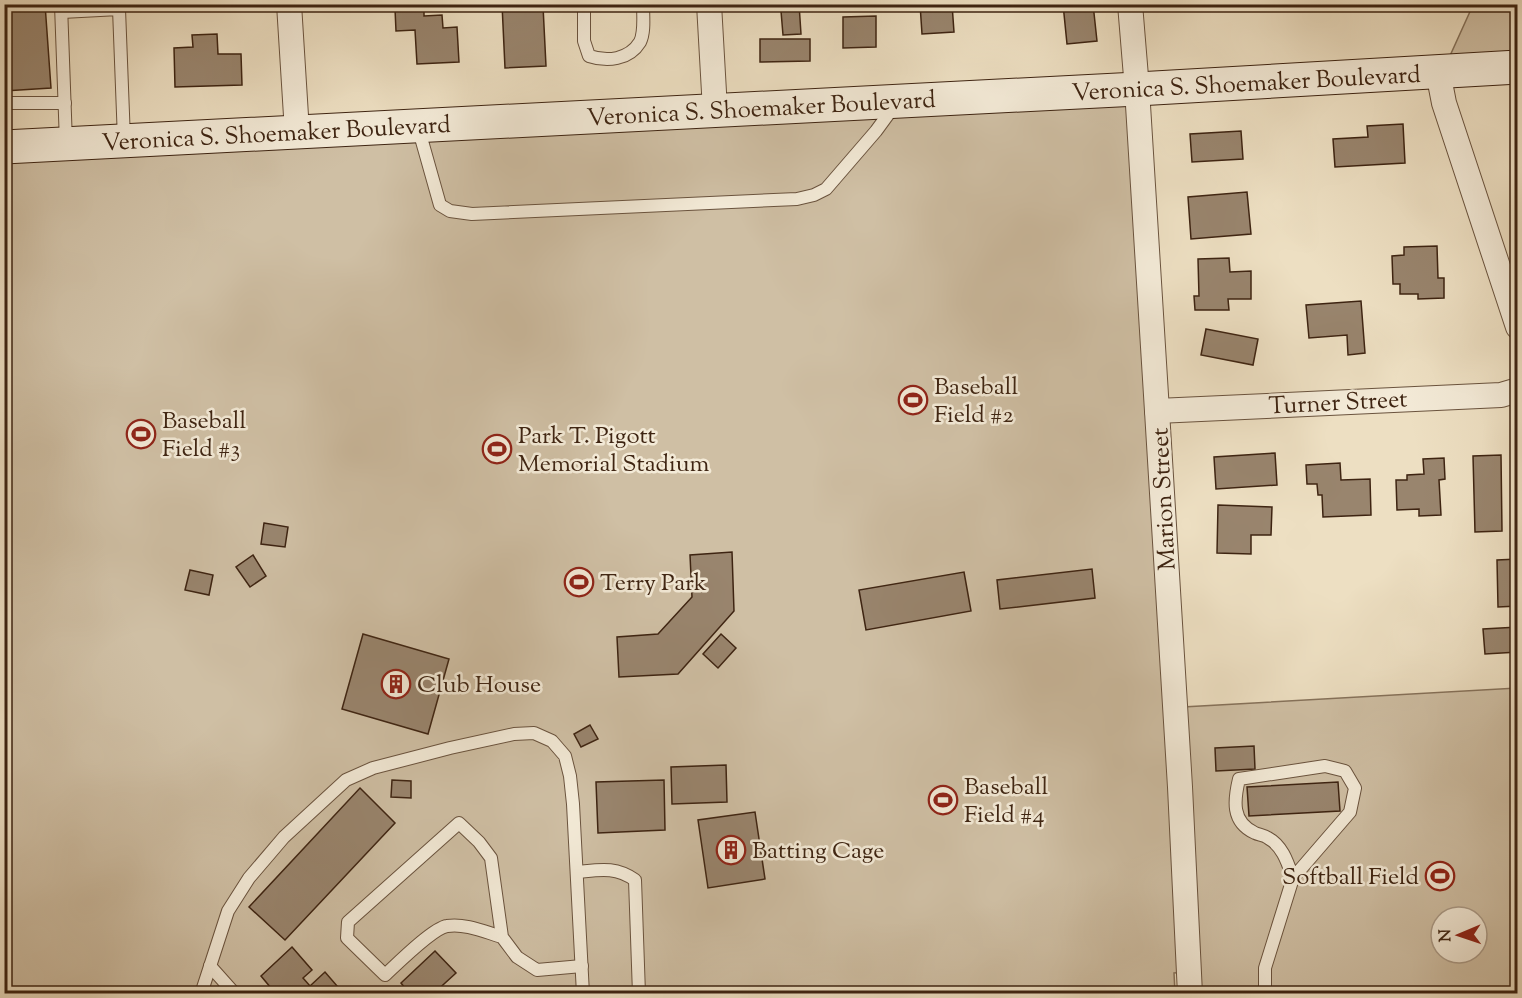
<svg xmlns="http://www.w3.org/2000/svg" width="1522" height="998" viewBox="0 0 1522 998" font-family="'Sorts Mill Goudy',serif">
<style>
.green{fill:#cfbfa4;stroke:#86725b;stroke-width:1.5;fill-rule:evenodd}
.building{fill:#99856e;stroke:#3e2412;stroke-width:1.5}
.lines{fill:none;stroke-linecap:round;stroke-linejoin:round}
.lane-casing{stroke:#6a533e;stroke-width:14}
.street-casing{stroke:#6a533e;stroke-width:26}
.secondary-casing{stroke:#3e2412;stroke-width:35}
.lane{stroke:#f3ead7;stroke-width:12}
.street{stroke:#f3ead7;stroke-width:24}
.secondary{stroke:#f3ead7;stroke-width:33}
.labels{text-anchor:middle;stroke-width:5;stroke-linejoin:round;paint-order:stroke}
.street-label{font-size:24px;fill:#3e2412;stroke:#f3ead7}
.poi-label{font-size:24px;fill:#3e2412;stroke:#f3ead7;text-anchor:start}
</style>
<rect width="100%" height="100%" fill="#eddfc2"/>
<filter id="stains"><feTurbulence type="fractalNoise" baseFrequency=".00333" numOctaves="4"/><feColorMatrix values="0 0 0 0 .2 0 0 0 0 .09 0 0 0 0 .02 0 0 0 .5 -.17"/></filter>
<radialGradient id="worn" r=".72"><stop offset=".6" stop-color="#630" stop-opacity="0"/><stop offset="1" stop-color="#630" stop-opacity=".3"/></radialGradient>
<g class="green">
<path d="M 1473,5 L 1517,5 L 1517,55 L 1449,58 Z"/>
<path d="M 1135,100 L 1186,972 L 1174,973 L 1175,993 L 5,993 L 5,158 Z"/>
<path d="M 1517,688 L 1517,993 L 1198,993 L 1183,707 ZM 1441,917 L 1477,917 L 1477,953 L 1441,953 Z"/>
</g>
<g class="building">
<path d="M 4,4 L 45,4 L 51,88 L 4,91 Z"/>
<path d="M 371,4 L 424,4 L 424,16 L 442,15 L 443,28 L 457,27 L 459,62 L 417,64 L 415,30 L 396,31 L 395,9 L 371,10 Z"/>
<path d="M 502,4 L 555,4 L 556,6 L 543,6 L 546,66 L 505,68 Z"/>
<path d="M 774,4 L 799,4 L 801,34 L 783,35 L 781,11 L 774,11 Z"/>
<path d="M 920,4 L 952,4 L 954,32 L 922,34 Z"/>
<path d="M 1063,4 L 1093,4 L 1097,41 L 1067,44 Z"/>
<path d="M 876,16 L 876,47 L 843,48 L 843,17 Z"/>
<path d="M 217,34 L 218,54 L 241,54 L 242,85 L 175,87 L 174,48 L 193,47 L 192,35 Z"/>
<path d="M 760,39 L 810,39 L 810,61 L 760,62 Z"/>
<path d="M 1403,124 L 1405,163 L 1335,167 L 1333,139 L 1368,137 L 1367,126 Z"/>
<path d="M 1241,131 L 1243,159 L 1192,162 L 1190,134 Z"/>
<path d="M 1247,192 L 1251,234 L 1191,239 L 1188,197 Z"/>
<path d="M 1437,246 L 1438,278 L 1444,278 L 1444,298 L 1418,299 L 1418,294 L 1400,294 L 1400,284 L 1393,284 L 1392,256 L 1404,255 L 1404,247 Z"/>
<path d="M 1229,258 L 1230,272 L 1251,271 L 1251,299 L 1228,299 L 1229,310 L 1195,310 L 1194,296 L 1199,296 L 1198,259 Z"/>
<path d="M 1361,301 L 1365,353 L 1348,355 L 1347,335 L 1309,338 L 1306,305 Z"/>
<path d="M 1206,329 L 1258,339 L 1253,365 L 1201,355 Z"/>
<path d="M 1275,453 L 1277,485 L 1216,489 L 1214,457 Z"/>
<path d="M 1501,455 L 1502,531 L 1475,532 L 1473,456 Z"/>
<path d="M 1444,458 L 1445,479 L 1439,480 L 1441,515 L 1419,516 L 1419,509 L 1397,510 L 1396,480 L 1407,480 L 1407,475 L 1424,474 L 1423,459 Z"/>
<path d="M 1340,463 L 1341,480 L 1370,479 L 1371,515 L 1323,517 L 1322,495 L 1318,495 L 1317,484 L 1307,484 L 1306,465 Z"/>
<path d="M 1218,505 L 1272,507 L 1271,535 L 1251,535 L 1251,554 L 1217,553 Z"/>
<path d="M 264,523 L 288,527 L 285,547 L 261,544 Z"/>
<path d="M 732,552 L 734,611 L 678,674 L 619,677 L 617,637 L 658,634 L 692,597 L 690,555 Z"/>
<path d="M 253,555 L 266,576 L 250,587 L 236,567 Z"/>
<path d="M 1518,559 L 1518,606 L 1498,607 L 1497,560 Z"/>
<path d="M 1092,569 L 1095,598 L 1000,609 L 997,580 Z"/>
<path d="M 190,570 L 213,575 L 209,595 L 185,590 Z"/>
<path d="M 964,572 L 971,611 L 866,630 L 859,590 Z"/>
<path d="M 1518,627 L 1518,652 L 1485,654 L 1483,629 Z"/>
<path d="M 363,634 L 449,659 L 428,734 L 342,709 Z"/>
<path d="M 721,634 L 736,648 L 718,668 L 703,654 Z"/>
<path d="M 590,725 L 598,739 L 581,747 L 574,734 Z"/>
<path d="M 1254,746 L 1255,769 L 1216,771 L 1215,748 Z"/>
<path d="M 726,765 L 727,802 L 672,804 L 671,767 Z"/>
<path d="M 392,780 L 411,781 L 411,798 L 391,797 Z"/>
<path d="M 664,780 L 665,830 L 598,833 L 596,782 Z"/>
<path d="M 1338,782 L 1340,811 L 1249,816 L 1247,787 Z"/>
<path d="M 360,788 L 395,823 L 285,940 L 249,907 Z"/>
<path d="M 755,812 L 765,879 L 708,888 L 698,820 Z"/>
<path d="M 292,947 L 312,970 L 303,978 L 310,986 L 325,972 L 344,994 L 276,994 L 261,976 Z"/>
<path d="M 435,951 L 456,973 L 433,994 L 410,994 L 401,983 Z"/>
</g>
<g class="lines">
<g class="lane-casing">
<g id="lane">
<path d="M 584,4 L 584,41 L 589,56 C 607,62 629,60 640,42 C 645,32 643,16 643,4"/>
<path d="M 61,5 L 66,143"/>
<path d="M 62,12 L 119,9 L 124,140"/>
<path d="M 4,103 L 65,103"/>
<path d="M 418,127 L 440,205 L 450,211 L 472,214 L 797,199 L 814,195 L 826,189 L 876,131 L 895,105"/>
<path d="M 577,872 C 599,870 615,866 635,880 L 639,994"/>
<path d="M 502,937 C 485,932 465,923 447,926 C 433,928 397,964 385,975 L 347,938 L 348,922 L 459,823 L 479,842 L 491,858 L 502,937 L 517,957 L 537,970 L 582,966"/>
<path d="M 210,966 L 235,994"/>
<path d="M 201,994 L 228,911 L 249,878 L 284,837 L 346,780 L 373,768 L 450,748 L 514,734 L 534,733 L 552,741 L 565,756 L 570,776 L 573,804 L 583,994"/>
<path d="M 1265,994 L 1265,968 L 1293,878 L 1350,812 L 1355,788 L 1345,771 L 1325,766 L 1239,779 C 1234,800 1231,822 1255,833 C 1259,835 1264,835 1268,838 C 1283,846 1288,864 1293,878"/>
</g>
</g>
<g class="street-casing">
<g id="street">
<path d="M 289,4 L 297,132"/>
<path d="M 709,4 L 715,110"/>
<path d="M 1130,4 L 1137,89 L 1157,411 L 1180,787 L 1190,994"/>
<path d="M 1438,72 L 1444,103 L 1518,327"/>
<path d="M 1157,411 L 1501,395 L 1518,390"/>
</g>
</g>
<g class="secondary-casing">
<path id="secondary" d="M 4,147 L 1137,89 L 1518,67"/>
</g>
<use href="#lane" class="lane"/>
<use href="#street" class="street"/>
<use href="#secondary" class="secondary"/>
</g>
<defs>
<g id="stadium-ring" transform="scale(1.5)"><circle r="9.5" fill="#f3ead7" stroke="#8f2418" stroke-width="1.5"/><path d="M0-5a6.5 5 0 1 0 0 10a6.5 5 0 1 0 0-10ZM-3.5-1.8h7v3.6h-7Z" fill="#8f2418"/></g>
<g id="building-ring" transform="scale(1.5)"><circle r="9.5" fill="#f3ead7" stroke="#8f2418" stroke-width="1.5"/><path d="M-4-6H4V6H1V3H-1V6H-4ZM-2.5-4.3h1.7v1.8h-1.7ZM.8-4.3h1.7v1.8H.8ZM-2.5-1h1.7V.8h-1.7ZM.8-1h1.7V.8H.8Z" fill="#8f2418"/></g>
</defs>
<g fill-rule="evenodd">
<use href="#stadium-ring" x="913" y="400"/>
<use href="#stadium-ring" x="141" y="434"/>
<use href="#stadium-ring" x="497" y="449"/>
<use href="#stadium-ring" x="579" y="582"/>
<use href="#building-ring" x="396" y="684"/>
<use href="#stadium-ring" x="943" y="800"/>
<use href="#building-ring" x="731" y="850"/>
<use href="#stadium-ring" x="1440" y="876"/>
</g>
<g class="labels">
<g class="street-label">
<text transform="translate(1246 83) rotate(-3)" y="8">Veronica S. Shoemaker Boulevard</text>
<text transform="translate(761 108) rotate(-3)" y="8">Veronica S. Shoemaker Boulevard</text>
<text transform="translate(276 133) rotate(-3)" y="8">Veronica S. Shoemaker Boulevard</text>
<text transform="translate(1338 402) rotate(-3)" y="8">Turner Street</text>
<text transform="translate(1163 499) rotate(-93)" y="8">Marion Street</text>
</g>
<g class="poi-label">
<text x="934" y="394">Baseball<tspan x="934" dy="28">Field #2</tspan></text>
<text x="162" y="428">Baseball<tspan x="162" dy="28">Field #3</tspan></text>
<text x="518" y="443">Park T. Pigott<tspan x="518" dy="28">Memorial Stadium</tspan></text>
<text x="600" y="590">Terry Park</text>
<text x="417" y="692">Club House</text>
<text x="964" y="794">Baseball<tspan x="964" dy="28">Field #4</tspan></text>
<text x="752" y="858">Batting Cage</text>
<text x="1419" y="884" text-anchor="end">Softball Field</text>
</g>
</g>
<rect width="1522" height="998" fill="none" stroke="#eddfc2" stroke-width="24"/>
<rect x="6" y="6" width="1510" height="986" fill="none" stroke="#3e2412" stroke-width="3"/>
<rect x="12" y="12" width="1498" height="974" fill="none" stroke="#3e2412" stroke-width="1.5"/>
<g transform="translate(1459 935) rotate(268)"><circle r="28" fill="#f3ead7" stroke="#ab9b88" stroke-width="1.5"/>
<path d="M0-4.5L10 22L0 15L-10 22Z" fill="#8f2418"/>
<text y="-9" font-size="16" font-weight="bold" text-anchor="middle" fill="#3e2412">N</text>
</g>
<rect width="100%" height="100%" filter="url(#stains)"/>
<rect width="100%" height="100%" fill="url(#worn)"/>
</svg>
